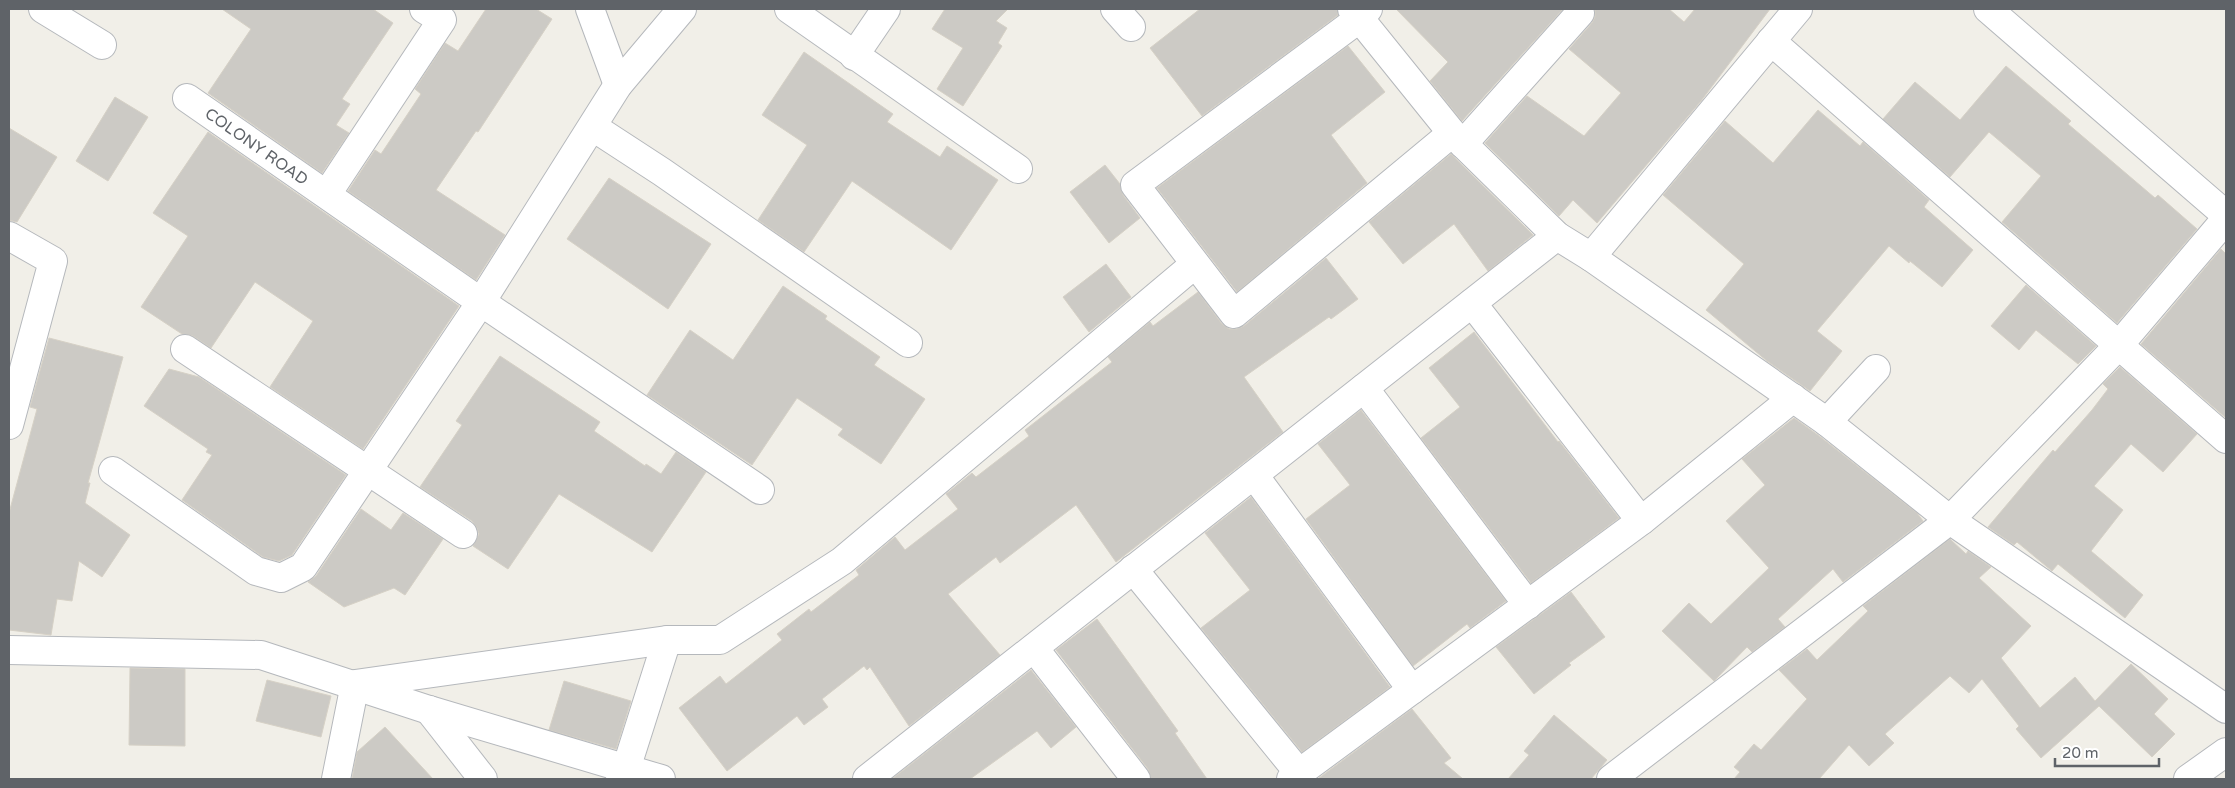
<svg xmlns="http://www.w3.org/2000/svg" width="2235" height="788" viewBox="0 0 2235 788" font-family="'Varela Round',sans-serif">
<style>
.building{fill:#cccac5;stroke:#d6d1c6}
.lines{fill:none;stroke-linecap:round;stroke-linejoin:round}
.minor-casing{stroke:#b5b8bc;stroke-width:30}
.minor{stroke:#fff;stroke-width:28}
.labels{text-anchor:middle;stroke-width:4.5;stroke-linejoin:round;paint-order:stroke}
.street-label{font-size:16px;fill:#5f6368;stroke:#fff}
</style>
<rect width="100%" height="100%" fill="#f1efe8"/>
<g class="building">
<path d="M 222,9 L 373,9 L 393,23 L 342,99 L 350,104 L 336,125 L 349,133 L 322,173 L 208,93 L 251,29 Z"/>
<path d="M 486,9 L 536,9 L 552,19 L 478,132 L 476,131 L 436,190 L 505,235 L 476,280 L 348,191 L 375,150 L 381,154 L 421,94 L 415,89 L 445,43 L 458,51 Z"/>
<path d="M 945,9 L 1008,9 L 996,21 L 1007,28 L 998,43 L 1002,46 L 963,106 L 937,89 L 963,48 L 932,29 Z"/>
<path d="M 1200,9 L 1337,9 L 1338,15 L 1202,116 L 1150,48 Z"/>
<path d="M 1396,9 L 1563,9 L 1462,121 L 1430,81 L 1448,62 Z"/>
<path d="M 1595,9 L 1669,9 L 1684,22 L 1695,9 L 1770,9 L 1701,101 L 1597,223 L 1573,200 L 1559,216 L 1485,143 L 1527,96 L 1584,136 L 1621,93 L 1569,49 L 1592,23 L 1595,17 Z"/>
<path d="M 1348,46 L 1385,92 L 1331,135 L 1367,183 L 1237,292 L 1157,188 Z"/>
<path d="M 804,52 L 893,114 L 887,122 L 940,157 L 947,146 L 998,180 L 951,250 L 852,181 L 804,252 L 758,220 L 807,145 L 762,115 Z"/>
<path d="M 2006,66 L 2071,121 L 2068,124 L 2155,198 L 2158,195 L 2197,229 L 2117,323 L 2002,222 L 2041,176 L 1989,132 L 1950,177 L 1883,119 L 1915,82 L 1960,120 Z"/>
<path d="M 115,97 L 148,117 L 108,181 L 76,161 Z"/>
<path d="M 1818,110 L 1860,146 L 1863,142 L 1929,200 L 1924,207 L 1973,250 L 1942,287 L 1910,261 L 1909,263 L 1889,246 L 1817,331 L 1842,351 L 1810,391 L 1767,361 L 1706,310 L 1744,264 L 1663,195 L 1725,121 L 1773,163 Z"/>
<path d="M 9,128 L 57,157 L 17,222 L 9,220 Z"/>
<path d="M 208,132 L 459,306 L 363,449 L 270,387 L 313,321 L 255,282 L 211,348 L 193,336 L 182,334 L 141,307 L 188,236 L 153,213 Z"/>
<path d="M 1451,154 L 1533,235 L 1488,271 L 1454,224 L 1403,264 L 1369,222 Z"/>
<path d="M 1105,165 L 1120,184 L 1123,195 L 1140,218 L 1109,243 L 1070,192 Z"/>
<path d="M 609,178 L 711,244 L 668,309 L 567,239 Z"/>
<path d="M 2221,249 L 2226,254 L 2226,418 L 2141,344 Z"/>
<path d="M 1326,258 L 1358,299 L 1331,319 L 1329,317 L 1244,377 L 1283,432 L 1116,562 L 1076,505 L 1000,563 L 996,557 L 948,594 L 1000,655 L 909,726 L 870,667 L 867,670 L 864,666 L 822,699 L 828,707 L 804,725 L 797,716 L 727,771 L 679,708 L 720,676 L 726,684 L 782,640 L 777,634 L 809,609 L 811,612 L 859,575 L 856,570 L 895,537 L 905,550 L 958,509 L 946,494 L 972,473 L 976,477 L 1029,436 L 1025,430 L 1112,362 L 1108,357 L 1150,322 L 1153,326 L 1198,292 L 1222,324 L 1229,329 L 1237,329 L 1244,326 Z"/>
<path d="M 1106,264 L 1131,297 L 1089,332 L 1063,297 Z"/>
<path d="M 2026,285 L 2096,346 L 2078,364 L 2036,330 L 2019,350 L 1991,326 Z"/>
<path d="M 783,286 L 827,316 L 825,319 L 880,357 L 874,365 L 925,399 L 881,464 L 838,435 L 843,429 L 797,398 L 752,465 L 647,395 L 690,330 L 733,360 Z"/>
<path d="M 1474,332 L 1558,442 L 1559,441 L 1619,518 L 1531,583 L 1421,438 L 1460,407 L 1429,368 Z"/>
<path d="M 49,338 L 123,357 L 88,483 L 90,483 L 85,503 L 130,535 L 102,577 L 79,561 L 72,601 L 57,599 L 51,635 L 9,630 L 9,513 L 37,409 L 30,407 Z"/>
<path d="M 500,356 L 600,422 L 594,431 L 645,466 L 646,464 L 661,474 L 676,452 L 706,472 L 652,552 L 559,494 L 508,569 L 473,546 L 479,534 L 477,528 L 472,521 L 420,487 L 462,425 L 456,421 Z"/>
<path d="M 2120,367 L 2197,434 L 2163,472 L 2131,444 L 2094,486 L 2123,510 L 2091,551 L 2143,595 L 2125,618 L 2058,564 L 2052,571 L 2017,542 L 2014,545 L 1988,527 L 2053,450 L 2055,452 L 2092,410 L 2108,389 L 2103,384 Z"/>
<path d="M 169,369 L 199,377 L 346,475 L 292,555 L 279,561 L 263,557 L 182,500 L 212,455 L 206,452 L 208,449 L 144,406 Z"/>
<path d="M 1361,410 L 1506,601 L 1470,628 L 1467,624 L 1413,666 L 1306,519 L 1350,485 L 1318,444 Z"/>
<path d="M 1794,418 L 1818,435 L 1917,513 L 1923,521 L 1843,582 L 1833,569 L 1778,619 L 1785,627 L 1752,652 L 1747,647 L 1714,681 L 1662,631 L 1689,603 L 1711,624 L 1769,568 L 1726,521 L 1765,485 L 1742,459 Z"/>
<path d="M 1251,497 L 1390,687 L 1302,752 L 1201,628 L 1250,590 L 1205,533 Z"/>
<path d="M 361,509 L 391,530 L 403,513 L 443,539 L 405,595 L 394,588 L 344,607 L 308,582 L 316,576 Z"/>
<path d="M 1950,539 L 1966,554 L 1968,551 L 1991,567 L 1979,578 L 2031,626 L 2001,658 L 2040,708 L 2075,677 L 2095,701 L 2131,664 L 2168,699 L 2154,714 L 2175,734 L 2152,757 L 2099,706 L 2041,758 L 2016,729 L 2019,726 L 1982,679 L 1969,693 L 1950,676 L 1885,734 L 1894,743 L 1869,766 L 1849,745 L 1819,779 L 1734,779 L 1740,772 L 1734,767 L 1754,744 L 1761,750 L 1807,699 L 1779,670 L 1807,649 L 1817,660 L 1868,611 L 1863,606 Z"/>
<path d="M 1571,592 L 1605,637 L 1569,663 L 1571,665 L 1534,694 L 1496,647 Z"/>
<path d="M 1097,619 L 1178,731 L 1175,733 L 1207,779 L 1151,779 L 1148,769 L 1056,650 Z"/>
<path d="M 130,668 L 185,669 L 185,746 L 129,745 Z"/>
<path d="M 1031,670 L 1076,727 L 1051,748 L 1037,731 L 970,779 L 892,779 Z"/>
<path d="M 267,680 L 331,696 L 321,737 L 256,721 Z"/>
<path d="M 564,681 L 631,701 L 616,749 L 549,730 Z"/>
<path d="M 1412,709 L 1451,758 L 1444,763 L 1463,779 L 1320,779 L 1319,778 Z"/>
<path d="M 1554,715 L 1607,760 L 1591,779 L 1508,779 L 1529,755 L 1524,751 Z"/>
<path d="M 385,727 L 433,779 L 352,779 L 357,752 Z"/>
</g>
<g class="lines">
<g class="minor-casing">
<g id="minor">
<path d="M 43,9 L 102,45"/>
<path d="M 590,9 L 618,85"/>
<path d="M 789,9 L 1018,169"/>
<path d="M 1115,9 L 1131,27"/>
<path d="M 1352,9 L 1452,133 L 1557,236 L 1591,257 L 1827,422 L 1950,520 L 2226,709"/>
<path d="M 1368,9 L 1360,18 L 1135,185 L 1234,314 L 1452,133"/>
<path d="M 1988,9 L 2226,215"/>
<path d="M 1771,41 L 2226,439"/>
<path d="M 854,56 L 886,9"/>
<path d="M 187,98 L 481,302 L 760,490"/>
<path d="M 593,127 L 662,172 L 908,343"/>
<path d="M 1463,144 L 1580,13"/>
<path d="M 327,194 L 442,20 L 424,9"/>
<path d="M 9,236 L 53,261 L 9,425"/>
<path d="M 1591,257 L 1798,9"/>
<path d="M 1472,303 L 1641,521"/>
<path d="M 185,349 L 463,534"/>
<path d="M 1364,388 L 1528,605"/>
<path d="M 1827,422 L 1876,369"/>
<path d="M 113,471 L 256,571 L 281,578 L 303,567 L 481,302 L 618,85 L 682,9"/>
<path d="M 1254,475 L 1412,690"/>
<path d="M 1133,569 L 1299,773"/>
<path d="M 1034,648 L 1136,779"/>
<path d="M 9,650 L 261,655 L 429,710 L 661,779"/>
<path d="M 429,710 L 483,779"/>
<path d="M 336,779 L 355,684 L 667,640 L 720,640 L 842,561 L 1195,264"/>
<path d="M 620,779 L 626,769 L 667,640"/>
<path d="M 867,779 L 1557,236"/>
<path d="M 1291,779 L 1641,521 L 1793,398"/>
<path d="M 1611,779 L 1950,520 L 2119,345 L 2226,219"/>
<path d="M 2188,779 L 2226,752"/>
</g>
</g>
<use href="#minor" class="minor"/>
</g>
<g class="labels">
<g class="street-label">
<text transform="translate(257 146) rotate(35)" y="6">COLONY ROAD</text>
</g>
</g>
<rect width="2235" height="788" fill="none" stroke="#5f6368" stroke-width="20"/>
<path d="M2055 758v8h104v-8" fill="none" stroke="#5f6368" stroke-width="2.5"/>
<text x="2062" y="758" font-size="15" fill="#5f6368" stroke="#ffffff" stroke-width="4" paint-order="stroke">20 m</text>
</svg>
